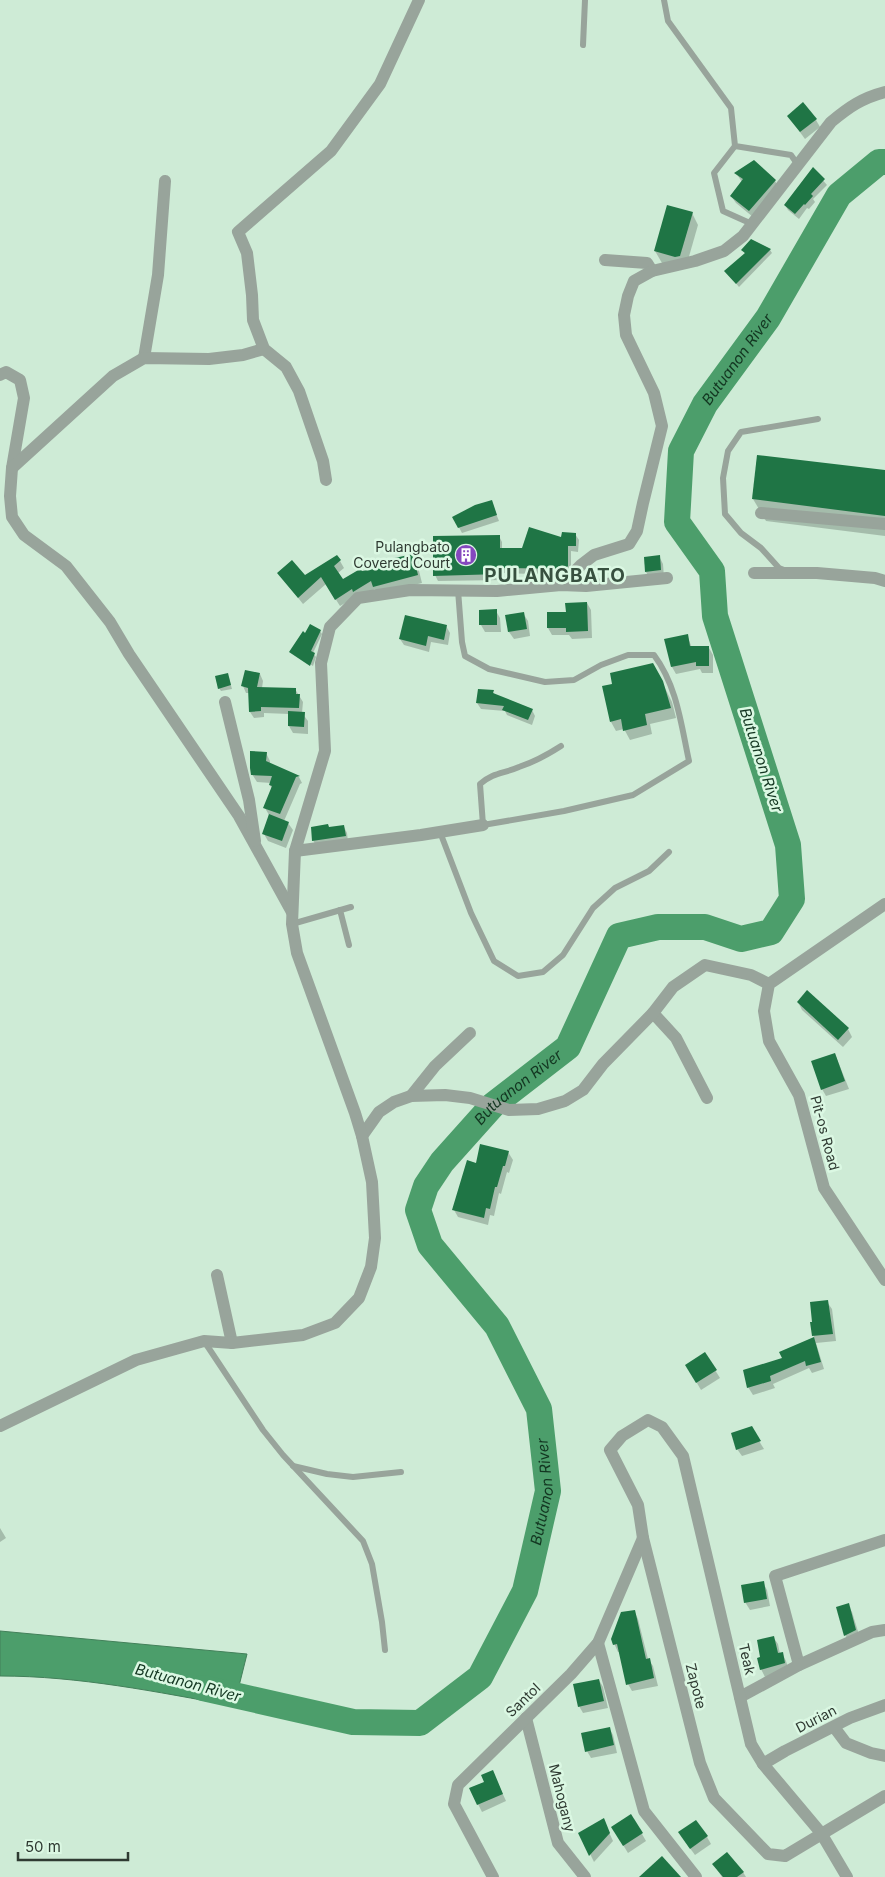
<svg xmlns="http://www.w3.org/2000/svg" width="885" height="1877" viewBox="0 0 885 1877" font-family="Inter,sans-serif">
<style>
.water{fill:#4c9e6b;stroke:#43805a}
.shadow{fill:#0003}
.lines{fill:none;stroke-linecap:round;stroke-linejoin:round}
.river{stroke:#4c9e6b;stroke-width:26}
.building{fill:#1f7545}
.service{stroke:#98a49b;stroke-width:6}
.minor{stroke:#98a49b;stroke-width:12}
.tertiary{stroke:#98a49b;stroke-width:12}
.labels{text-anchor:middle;stroke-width:5;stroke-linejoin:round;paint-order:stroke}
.poi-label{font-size:14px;fill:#2f3a32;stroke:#dbf8e3;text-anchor:end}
.street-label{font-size:14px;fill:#2f3a32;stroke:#dbf8e3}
.water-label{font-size:15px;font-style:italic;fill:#133621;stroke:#dbf8e3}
.district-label{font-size:19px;font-weight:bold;letter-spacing:1px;fill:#37503f;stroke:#dbf8e3}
</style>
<rect width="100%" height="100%" fill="#ceebd6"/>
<path class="water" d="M 0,1631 L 247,1654 L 234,1706 C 157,1692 79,1676 0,1676 Z"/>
<g class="shadow">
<path d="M 788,116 L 816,120 L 820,127 L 805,139 Z"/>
<path d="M 813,169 L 827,185 L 813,199 L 815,202 L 809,209 L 807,208 L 799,219 L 788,210 L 785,205 Z"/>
<path d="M 736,173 L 775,181 L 779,188 L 753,217 L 736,203 L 731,196 L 742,182 Z"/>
<path d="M 692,213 L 698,225 L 686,267 L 662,263 L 655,251 Z"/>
<path d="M 751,240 L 770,250 L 772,253 L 739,287 L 728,274 L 745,254 L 743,250 Z"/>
<path d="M 885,471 L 885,536 L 766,521 L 753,499 Z"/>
<path d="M 491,501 L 499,521 L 462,533 L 454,518 Z"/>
<path d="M 575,534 L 579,540 L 578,552 L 571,551 L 571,572 L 569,575 L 503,573 L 503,580 L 438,581 L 435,575 L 499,536 L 502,542 L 502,549 L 523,549 Z"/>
<path d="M 412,555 L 417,563 L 422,583 L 378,594 L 375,589 L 359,598 L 357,596 L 340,606 L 326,584 L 303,604 L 279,574 L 305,576 L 340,561 L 344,568 L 338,573 L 342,581 L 361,573 L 394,567 Z"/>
<path d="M 659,556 L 663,564 L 664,578 L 650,579 L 646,572 Z"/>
<path d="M 587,603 L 591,610 L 592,638 L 572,639 L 569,635 L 552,635 L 548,628 L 567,613 Z"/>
<path d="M 496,611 L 500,618 L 501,632 L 485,632 L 481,625 Z"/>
<path d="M 523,613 L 528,621 L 530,636 L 514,639 L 509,632 Z"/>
<path d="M 446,626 L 450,633 L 448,645 L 431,642 L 429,652 L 404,645 L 400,639 Z"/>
<path d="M 320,631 L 322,634 L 313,653 L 316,657 L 313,666 L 292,652 L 305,635 Z"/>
<path d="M 687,635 L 692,648 L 709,648 L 713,655 L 713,673 L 702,673 L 700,669 L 676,674 L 672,667 L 666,640 Z"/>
<path d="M 260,674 L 263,681 L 262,688 L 295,689 L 303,702 L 302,713 L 308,721 L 308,734 L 293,733 L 289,726 L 289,714 L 264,713 L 264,717 L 254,718 L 250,712 L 249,693 L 246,693 L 243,686 Z"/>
<path d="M 658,674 L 672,702 L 676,718 L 650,724 L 652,734 L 630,740 L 624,729 L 616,731 L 611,722 Z"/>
<path d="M 229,678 L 232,689 L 221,691 L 219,688 Z"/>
<path d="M 493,692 L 495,695 L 532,710 L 535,716 L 532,725 L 507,715 L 505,711 L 481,709 L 477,703 Z"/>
<path d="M 266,753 L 270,761 L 270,764 L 299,777 L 302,783 L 300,784 L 284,821 L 288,823 L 293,830 L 286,848 L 268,841 L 264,834 L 269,815 L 265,808 L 272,789 L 270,785 L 271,783 L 257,782 L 252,774 Z"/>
<path d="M 344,827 L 347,833 L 348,842 L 316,846 L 313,840 L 329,828 Z"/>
<path d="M 798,1002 L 848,1029 L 852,1037 L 843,1047 L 802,1010 Z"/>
<path d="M 835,1054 L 849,1089 L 826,1096 L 822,1089 Z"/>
<path d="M 508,1152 L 513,1160 L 509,1173 L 507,1172 L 501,1194 L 499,1193 L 494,1216 L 490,1215 L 488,1225 L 458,1217 L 454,1210 L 477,1164 Z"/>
<path d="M 827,1302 L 832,1309 L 836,1341 L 816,1343 L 824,1369 L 812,1373 L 809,1368 L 773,1384 L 775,1388 L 753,1395 L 748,1387 L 783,1358 L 814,1338 L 812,1323 Z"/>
<path d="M 705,1354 L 720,1378 L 701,1390 L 687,1366 Z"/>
<path d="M 751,1428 L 764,1449 L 742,1456 L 737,1449 Z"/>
<path d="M 0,1528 L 6,1538 L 0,1542 Z"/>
<path d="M 763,1583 L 767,1590 L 770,1606 L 750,1610 L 745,1602 Z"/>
<path d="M 848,1605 L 852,1612 L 860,1638 L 850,1642 L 845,1635 Z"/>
<path d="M 634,1611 L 638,1619 L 648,1659 L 653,1666 L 658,1686 L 632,1691 L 628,1684 L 620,1652 L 618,1652 L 612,1639 Z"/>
<path d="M 773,1637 L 778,1644 L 780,1654 L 782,1653 L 786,1661 L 789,1671 L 765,1677 L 761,1669 L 762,1658 Z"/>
<path d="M 599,1680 L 603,1687 L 608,1708 L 583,1713 L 579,1706 Z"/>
<path d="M 609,1728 L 613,1735 L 617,1753 L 591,1758 L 587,1751 Z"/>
<path d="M 496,1779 L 506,1801 L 482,1812 L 478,1804 Z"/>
<path d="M 631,1815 L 646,1841 L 628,1853 L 612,1827 Z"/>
<path d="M 603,1819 L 613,1841 L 594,1862 L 580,1833 Z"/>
<path d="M 707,1837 L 711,1844 L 695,1855 L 684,1840 Z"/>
<path d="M 714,1865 L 743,1872 L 746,1877 L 722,1877 Z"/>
</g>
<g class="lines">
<path class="river" id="s1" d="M 203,1688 L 353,1722 L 420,1723 L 480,1677 L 525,1591 L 548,1491 L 539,1409 L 497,1326 L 430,1245 L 418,1210 L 426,1186 L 442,1162 L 493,1105 L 568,1047 L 619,936 L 658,927 L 705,927 L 741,939 L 771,932 L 792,899 L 788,845 L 715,616 L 712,571 L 677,522 L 681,451 L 705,404 L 768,318 L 839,195 L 879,162 L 885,162"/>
</g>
<g class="building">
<path d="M 803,102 L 817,119 L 800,132 L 787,116 Z"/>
<path d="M 754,160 L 776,180 L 749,211 L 730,196 L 743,179 L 734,173 Z"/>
<path d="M 813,167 L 825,179 L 811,194 L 813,196 L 805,205 L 804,204 L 795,214 L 784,205 Z"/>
<path d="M 667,205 L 693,212 L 680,256 L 675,257 L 654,251 Z"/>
<path d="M 751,239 L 771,249 L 736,284 L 724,271 L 745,253 L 741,250 Z"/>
<path d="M 757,455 L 885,470 L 885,516 L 752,499 Z"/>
<path d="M 492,500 L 497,515 L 458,528 L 452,517 L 475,505 Z"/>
<path d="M 529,527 L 561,537 L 562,532 L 576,533 L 576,546 L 568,546 L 568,566 L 565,569 L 500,568 L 500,574 L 433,576 L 433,536 L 500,535 L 500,548 L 522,548 Z"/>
<path d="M 413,554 L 418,575 L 373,587 L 371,581 L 353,592 L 352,589 L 335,600 L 321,577 L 298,598 L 277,573 L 292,560 L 305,575 L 337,555 L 341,560 L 334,566 L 343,579 L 360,569 L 362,571 L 392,566 L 390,559 Z"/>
<path d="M 660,555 L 661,570 L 645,572 L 644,557 Z"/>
<path d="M 587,602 L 588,631 L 566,632 L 566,628 L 547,628 L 547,612 L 566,612 L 565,603 Z"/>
<path d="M 497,609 L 497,625 L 479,625 L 479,610 Z"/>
<path d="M 524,612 L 527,629 L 508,632 L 505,615 Z"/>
<path d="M 405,615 L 447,625 L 444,640 L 428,636 L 426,646 L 399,639 Z"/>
<path d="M 310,624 L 321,630 L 311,651 L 315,653 L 310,666 L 289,652 L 303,631 L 305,633 Z"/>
<path d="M 688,634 L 690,646 L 709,646 L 709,666 L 696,666 L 696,662 L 671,667 L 664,639 Z"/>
<path d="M 653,663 L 663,681 L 671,708 L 645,714 L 647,725 L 623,731 L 621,719 L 610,722 L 602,686 L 612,684 L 610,673 Z"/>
<path d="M 245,670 L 260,673 L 257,687 L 296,688 L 296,694 L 300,694 L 299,708 L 261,707 L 261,711 L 249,712 L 248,688 L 241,686 Z"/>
<path d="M 228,673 L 231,685 L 218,689 L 215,676 Z"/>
<path d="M 478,689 L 494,690 L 493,693 L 533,709 L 528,720 L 502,710 L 504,706 L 476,703 Z"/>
<path d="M 288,711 L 305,712 L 304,727 L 288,726 Z"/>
<path d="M 250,751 L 267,752 L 266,761 L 300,776 L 296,777 L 280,814 L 263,808 L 272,786 L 269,785 L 272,776 L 251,775 L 250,768 Z"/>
<path d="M 269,814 L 289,822 L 282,841 L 262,834 Z"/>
<path d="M 328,824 L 329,827 L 344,825 L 346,836 L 312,841 L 311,827 Z"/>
<path d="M 807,990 L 849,1028 L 838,1040 L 797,1002 Z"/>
<path d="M 835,1053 L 845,1081 L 821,1090 L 811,1061 Z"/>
<path d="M 480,1144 L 509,1151 L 505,1166 L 503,1166 L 497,1187 L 495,1187 L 490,1209 L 486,1208 L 484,1218 L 452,1210 L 467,1160 L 476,1163 Z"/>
<path d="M 828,1300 L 833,1334 L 812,1336 L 810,1322 L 812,1322 L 810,1302 Z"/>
<path d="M 814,1337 L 821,1362 L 806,1366 L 805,1361 L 770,1376 L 771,1381 L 747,1388 L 743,1370 L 782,1358 L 779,1352 Z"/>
<path d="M 705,1352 L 717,1370 L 696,1383 L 685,1365 Z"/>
<path d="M 752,1426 L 761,1441 L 736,1450 L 731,1433 Z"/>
<path d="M 764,1581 L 767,1599 L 744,1603 L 741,1585 Z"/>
<path d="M 849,1603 L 856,1630 L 844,1636 L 836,1607 Z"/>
<path d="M 635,1610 L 646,1659 L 650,1658 L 654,1678 L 626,1685 L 617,1644 L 613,1645 L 611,1639 L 621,1612 Z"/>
<path d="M 774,1636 L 778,1653 L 783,1652 L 785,1663 L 760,1670 L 757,1658 L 760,1657 L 757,1640 Z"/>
<path d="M 599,1679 L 604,1701 L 578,1707 L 573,1684 Z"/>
<path d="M 610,1727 L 614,1745 L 585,1752 L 581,1733 Z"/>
<path d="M 493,1770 L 503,1794 L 477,1805 L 469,1788 L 484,1782 L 481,1775 Z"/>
<path d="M 631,1814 L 643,1833 L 623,1846 L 611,1827 Z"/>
<path d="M 604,1818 L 610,1833 L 589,1856 L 578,1833 Z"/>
<path d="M 696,1820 L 708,1836 L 690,1849 L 678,1832 Z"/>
<path d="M 727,1852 L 744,1872 L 737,1877 L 723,1877 L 712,1864 Z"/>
<path d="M 662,1856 L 681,1877 L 639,1877 Z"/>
</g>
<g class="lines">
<g class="service">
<path d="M 664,0 L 668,21 L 731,108 L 735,146 L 791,155 L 798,165"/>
<path d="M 583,45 L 585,0"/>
<path d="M 735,146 L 714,173 L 723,211 L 752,224"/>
<path d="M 784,570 L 779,568 L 761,548 L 741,533 L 725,514 L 723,478 L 728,451 L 741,432 L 818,419"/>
<path d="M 458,590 L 462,642 L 465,656 L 489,669 L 545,682 L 574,680 L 601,665 L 628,655 L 654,655 C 677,686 681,724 689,761 L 633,795 L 564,811 L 483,825 L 480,784 C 494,772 503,774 519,767 C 534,762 547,755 561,746"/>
<path d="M 440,832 L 471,913 L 494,961 L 518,976 L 543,972 L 563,955 L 593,908 L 615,888 L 649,871 L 669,852"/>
<path d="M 340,910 L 349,945"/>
<path d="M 292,924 L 351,907"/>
<path d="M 204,1341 L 263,1430 L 283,1455 L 363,1541 L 372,1564 L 382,1622 L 385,1650"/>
<path d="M 293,1466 L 327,1474 L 353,1477 L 401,1472"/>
</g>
<g class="minor">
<path d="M 605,260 L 647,263 L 652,271"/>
<path d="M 144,358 L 158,275 L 165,181"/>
<path d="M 0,375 L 6,372 L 20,380 L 24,398 L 12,468 L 10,496 L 12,517 L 24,535 L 66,566 L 110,622 L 129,654 L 239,816 L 292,912"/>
<path d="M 12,468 L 113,376 L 144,358 L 209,359 L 243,355 L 264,349"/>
<path d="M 326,480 L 323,461 L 299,391 L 286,367 L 264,349 L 253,320 L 252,295 L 247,253 L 238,232 L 331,151 L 380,84 L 419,0"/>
<path d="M 761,513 L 885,524"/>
<path d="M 225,702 L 249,800 L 255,841"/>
<path d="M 295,851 L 421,835 L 483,825"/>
<path d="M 653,1013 L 676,1038 L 707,1098"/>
<path d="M 411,1096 L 435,1066 L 470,1033"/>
<path d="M 362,1136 L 379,1112 L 394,1102 L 411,1096 L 445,1095 L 470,1098 L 509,1110 L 538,1109 L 565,1101 L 583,1090 L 603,1064 L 653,1013 L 673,987 L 705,965 L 751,975 L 769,984"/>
<path d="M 217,1275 L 232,1343"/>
<path d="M 598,1643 L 644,1811 L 696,1877"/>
<path d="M 799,1665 L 775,1576 L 885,1540"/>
<path d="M 740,1697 L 799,1665 L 872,1632 L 885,1630"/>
<path d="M 526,1718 L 558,1843 L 585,1877"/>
<path d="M 834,1727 L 846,1743 L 871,1753 L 885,1756"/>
<path d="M 763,1764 L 785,1751 L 850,1718 L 885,1705"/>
<path d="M 493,1877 L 454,1804 L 458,1785 L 571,1674 L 598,1643 L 643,1538"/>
<path d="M 847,1877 L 821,1833 L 763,1764 L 751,1744 L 683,1456 L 662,1427 L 648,1420 L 622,1436 L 610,1450 L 638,1505 L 643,1538 L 700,1763 L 714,1798 L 768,1854 L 785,1856 L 885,1796"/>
</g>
<g class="tertiary">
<path d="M 754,573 L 817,573 L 875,578 L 885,581"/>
<path d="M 561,585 L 581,565 L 594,555 L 629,544 L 637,531 L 643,503 L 662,426 L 654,393 L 626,335 L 624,315 L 628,296 L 634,281 L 652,271 L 695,261 L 724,251 L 743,236 L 831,122 C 849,107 862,98 885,92"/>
<path d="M 885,904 L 769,984 L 764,1011 L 769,1041 L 799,1095 L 824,1188 L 885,1280"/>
<path d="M 0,1426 L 136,1360 L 204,1341 L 232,1343 L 303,1335 L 335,1323 L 359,1298 L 371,1267 L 375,1238 L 372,1182 L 362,1136 L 355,1113 L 297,953 L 292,924 L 295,851 L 325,751 L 321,663 L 330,627 L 358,598 L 410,590 L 497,591 L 561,585 L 586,586 L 667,578"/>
</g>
</g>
<defs>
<g id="building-disc" transform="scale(1.125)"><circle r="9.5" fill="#8548be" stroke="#dbf8e3"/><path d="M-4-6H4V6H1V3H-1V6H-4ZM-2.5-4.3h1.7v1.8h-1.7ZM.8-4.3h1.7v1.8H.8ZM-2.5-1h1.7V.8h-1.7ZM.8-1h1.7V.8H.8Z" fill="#fff"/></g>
</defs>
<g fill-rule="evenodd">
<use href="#building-disc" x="466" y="555"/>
</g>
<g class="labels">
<g class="poi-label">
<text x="450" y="552">Pulangbato<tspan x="450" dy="16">Covered Court</tspan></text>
</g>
<g class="street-label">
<text transform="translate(825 1133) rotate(75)" y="5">Pit-os Road</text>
<text transform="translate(747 1659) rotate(77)" y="5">Teak</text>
<text transform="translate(696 1686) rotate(76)" y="5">Zapote</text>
<text transform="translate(523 1700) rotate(-44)" y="5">Santol</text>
<text transform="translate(816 1719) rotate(-27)" y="5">Durian</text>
<text transform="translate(562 1798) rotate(76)" y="5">Mahogany</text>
</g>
<g class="water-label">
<text dy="5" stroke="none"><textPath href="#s1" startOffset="1935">Butuanon River</textPath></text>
<text transform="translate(761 760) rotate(72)" y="5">Butuanon River</text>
<text dy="5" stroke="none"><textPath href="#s1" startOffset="975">Butuanon River</textPath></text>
<text dy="5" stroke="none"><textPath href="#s1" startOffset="495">Butuanon River</textPath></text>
<text transform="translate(188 1683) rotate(15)" y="5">Butuanon River</text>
</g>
<g class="district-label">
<text x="555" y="582">PULANGBATO</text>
</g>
</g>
<path d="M18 1852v8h110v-8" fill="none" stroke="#2f3a32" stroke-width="2.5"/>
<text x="25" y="1852" font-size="15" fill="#2f3a32" stroke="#dbf8e3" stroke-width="4" paint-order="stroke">50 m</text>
</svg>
